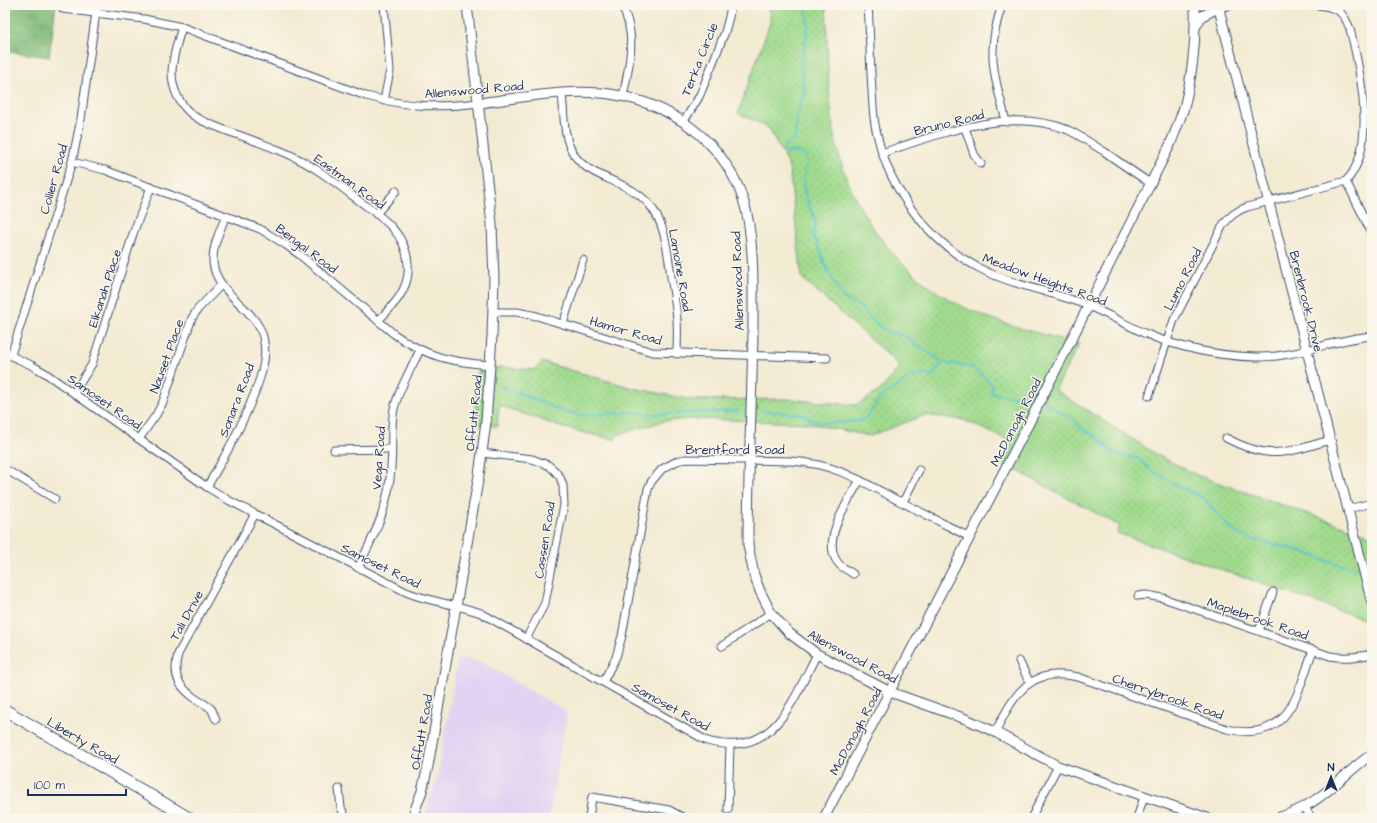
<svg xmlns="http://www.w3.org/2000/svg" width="1377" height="823" viewBox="0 0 1377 823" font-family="'Architects Daughter',sans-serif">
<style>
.built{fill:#e3d3f2}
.green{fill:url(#green-dots);stroke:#5e8576}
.forest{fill:url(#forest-crowns);stroke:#4e756c}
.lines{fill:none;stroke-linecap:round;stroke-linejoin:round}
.stream{stroke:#59c5d2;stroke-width:2}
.street-casing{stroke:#3b4b6f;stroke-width:9}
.secondary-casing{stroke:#3b4b6f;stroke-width:11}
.primary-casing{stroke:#3b4b6f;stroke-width:13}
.street{stroke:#fff;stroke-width:7}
.secondary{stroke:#fff;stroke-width:9}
.primary{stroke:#fff;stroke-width:11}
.labels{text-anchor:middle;stroke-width:3;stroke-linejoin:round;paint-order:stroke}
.street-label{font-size:13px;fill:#1b2f5e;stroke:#fbf7ec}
</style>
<defs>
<pattern id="green-dots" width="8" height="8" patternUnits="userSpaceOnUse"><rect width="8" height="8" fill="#a2db8e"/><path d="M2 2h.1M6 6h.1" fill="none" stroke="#8bbc7d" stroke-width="1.8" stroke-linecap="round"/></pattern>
<pattern id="forest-crowns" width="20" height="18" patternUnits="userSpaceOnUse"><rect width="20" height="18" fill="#81bb79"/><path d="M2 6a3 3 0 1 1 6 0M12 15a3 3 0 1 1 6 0" fill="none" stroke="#699866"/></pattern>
</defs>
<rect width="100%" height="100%" fill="#fbf7ec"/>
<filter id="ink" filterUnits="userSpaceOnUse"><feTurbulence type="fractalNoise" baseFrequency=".025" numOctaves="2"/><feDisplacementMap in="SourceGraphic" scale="8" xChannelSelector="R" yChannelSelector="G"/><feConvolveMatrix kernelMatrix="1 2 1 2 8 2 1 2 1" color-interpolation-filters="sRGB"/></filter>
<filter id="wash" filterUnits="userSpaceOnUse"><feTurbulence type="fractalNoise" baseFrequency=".012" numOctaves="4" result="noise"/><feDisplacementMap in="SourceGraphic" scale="16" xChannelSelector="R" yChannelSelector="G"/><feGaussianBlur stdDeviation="0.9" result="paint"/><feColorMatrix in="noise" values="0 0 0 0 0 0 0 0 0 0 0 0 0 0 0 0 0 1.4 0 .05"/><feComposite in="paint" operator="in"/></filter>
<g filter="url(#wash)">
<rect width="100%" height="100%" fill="#f3ead2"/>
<path class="built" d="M 458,657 L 484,663 L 567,712 L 549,818 L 424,818 L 437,778 Z"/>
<path class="green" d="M 770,5 L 826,5 C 828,46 827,92 834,132 C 846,208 900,280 972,311 C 1005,325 1044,335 1079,344 L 1055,390 L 1159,456 L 1199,476 L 1372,536 L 1372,622 L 1117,533 L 1120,526 L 999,461 L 1010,441 L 964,420 L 925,415 L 870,436 L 807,423 L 694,419 L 664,421 L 616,435 L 615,440 L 561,427 L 499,405 L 497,426 L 474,424 L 478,372 L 501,367 L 534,370 L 542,362 L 633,388 L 693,400 L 787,399 L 857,405 L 881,390 L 900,366 L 802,278 L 789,167 L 769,128 L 738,113 L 770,23 Z"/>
<path class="forest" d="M 5,5 L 56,5 L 49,57 L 5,51 Z"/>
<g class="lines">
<g class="stream">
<path d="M 806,5 L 808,27 L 801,63 L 804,92 L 797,114 L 795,140 L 787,143 L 784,148 L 784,151 L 787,153 L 798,152 L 803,154 L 806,158 L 807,164 L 804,174 L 803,184 L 806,198 L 816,222 L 813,236 L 821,252 L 826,267 L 840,293 L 845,299 L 859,306 L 869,317 L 882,328 L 888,332 L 903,335 L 910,339 L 915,344 L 935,356 L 941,362 L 972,367 L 975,371 L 986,379 L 992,385 L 991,391 L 992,393 L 1007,396 L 1028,396 L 1038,399"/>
<path d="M 501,387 L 524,395 L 559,410 L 581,415 L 637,412 L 649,414 L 668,414 L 738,411"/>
<path d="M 1042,401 L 1075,420 L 1082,429 L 1097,437 L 1113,453 L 1139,459 L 1149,469 L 1182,488 L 1204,498 L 1224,522 L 1236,533 L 1251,539 L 1301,551 L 1327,561 L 1361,569"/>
<path d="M 764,411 L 801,414 L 816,422 L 827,423 L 859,421 L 867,417 L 880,398 L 908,379 L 918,375 L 933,375 L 942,364"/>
<path d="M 1367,571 L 1372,572"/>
</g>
</g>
</g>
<g filter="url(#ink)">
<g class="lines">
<g class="street-casing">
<g id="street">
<path d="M 384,5 L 390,70 L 384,101"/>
<path d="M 621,5 C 638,34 629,66 623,96"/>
<path d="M 868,5 C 870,34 870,62 872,91 C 873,105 873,120 877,134 C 890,193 932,246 987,272 C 1019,287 1054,292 1086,305 C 1106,313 1125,324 1144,333 C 1179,348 1218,356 1256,357 C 1296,358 1333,339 1372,336"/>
<path d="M 1002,5 C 997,20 993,35 993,51 C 992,74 1001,99 1006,122"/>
<path d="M 1218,8 L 1232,5"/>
<path d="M 63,9 L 144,19 L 182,27 L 366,96 C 409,107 436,108 479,103"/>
<path d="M 182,27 C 173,56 163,84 187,110 C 197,121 214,125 227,131 C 245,137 263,144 281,151 C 309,162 334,181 358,200 C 381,217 406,232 408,264 C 409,272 407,283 403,290 C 398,302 387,311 378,321"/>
<path d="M 562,94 C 564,110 563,130 569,145 C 583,182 629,176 652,208 C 665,226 667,248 670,269 C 672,286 676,303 677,320 C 678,331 677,343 677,354"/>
<path d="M 684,121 L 699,97 L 704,85 L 725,32 L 729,17 L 731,5"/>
<path d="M 965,128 L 974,154 L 981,164"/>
<path d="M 882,153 C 939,134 1009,106 1068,130 C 1081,136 1093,145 1105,152 C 1120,163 1135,173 1150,183"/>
<path d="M 72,162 L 105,170 L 226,216 L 260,229 L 286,245 L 300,255 L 394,334 C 427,357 451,362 490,365"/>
<path d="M 1346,181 L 1372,234"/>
<path d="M 376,214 L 396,191"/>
<path d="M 493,312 L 517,312 L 537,316 L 652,352 L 827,358"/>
<path d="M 563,324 L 583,260"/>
<path d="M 5,353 L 31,365 L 45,373 L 207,487 L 230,501 L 406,592 C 430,602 456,604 481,613 L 707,741 C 774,759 792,702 817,654"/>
<path d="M 11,355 L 72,162 L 81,119 L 97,5"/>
<path d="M 74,393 L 92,364 L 134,231 L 151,187"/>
<path d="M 1149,396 L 1174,320 L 1223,225 C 1230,216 1236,211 1247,207 L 1346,181 C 1377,149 1361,72 1350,29 C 1343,10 1336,7 1317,5"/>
<path d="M 1226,438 C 1270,461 1285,453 1330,440"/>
<path d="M 139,439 L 156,415 L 163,402 L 192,318 L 198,309 L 221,285"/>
<path d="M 334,450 L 391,449"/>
<path d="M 482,453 L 532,459 L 548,465 L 554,470 L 560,477 L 563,486 L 564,505 L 545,603 L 526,639"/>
<path d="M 5,469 L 55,499"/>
<path d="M 207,487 C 225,456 242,426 255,392 C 261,376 267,359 264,342 C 262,327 253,317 242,306 C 206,273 207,259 226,216"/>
<path d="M 903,502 L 919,470"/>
<path d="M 1348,509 L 1372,503"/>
<path d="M 358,568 C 375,533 389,507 391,467 C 393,448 390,428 394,409 C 399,388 411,369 420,350"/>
<path d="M 853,574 C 848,570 842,568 838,563 C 820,540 849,500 860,480"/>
<path d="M 1138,596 L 1146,595 L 1163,598 L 1330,656 C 1345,659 1358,657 1372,654"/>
<path d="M 1259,631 L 1273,592"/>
<path d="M 722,646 L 771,613"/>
<path d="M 1019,661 L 1030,683"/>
<path d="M 603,682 L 616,657 L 622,636 L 648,489 L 651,482 L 662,469 L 677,461 L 685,459 L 790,461 C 832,463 859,479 895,499 C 920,511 944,524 969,537"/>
<path d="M 216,719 C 214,716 213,712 212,710 C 209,706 203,703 199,701 C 179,688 172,677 178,654 L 255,514"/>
<path d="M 995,732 C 1015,694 1029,666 1078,677 L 1227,729 C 1289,744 1297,695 1313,650"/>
<path d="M 339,789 L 341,808 L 346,818"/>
<path d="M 1305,807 L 1311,818"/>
<path d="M 728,810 L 730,745"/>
<path d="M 589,818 L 592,797 L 669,810 L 684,818"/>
<path d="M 1031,818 L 1058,766"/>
<path d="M 1137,818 L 1144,797"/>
</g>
</g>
<g class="secondary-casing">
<g id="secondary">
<path d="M 1218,5 L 1372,603"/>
<path d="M 1196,26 L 1202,16 L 1218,8"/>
<path d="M 479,103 C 520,98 570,88 610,94 C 670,103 723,140 743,199 C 755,236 753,291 753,330 C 752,402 748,473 748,545 L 754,575 L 760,591 L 771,613 L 789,633 L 817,654 L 890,692 L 966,719 L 995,732 L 1058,766 L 1207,818"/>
<path d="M 412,818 L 422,791 L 428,766 L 479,475 L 486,422 L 492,336 L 494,280 L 492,224 L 467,5"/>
<path d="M 824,818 L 1030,421 L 1170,145 C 1175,132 1181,118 1185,104 C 1193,72 1196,38 1195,5"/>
<path d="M 1277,818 C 1320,806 1338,778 1372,754"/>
</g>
</g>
<g class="primary-casing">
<path id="primary" d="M 5,710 L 189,818"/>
</g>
<use href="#street" class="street"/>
<use href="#secondary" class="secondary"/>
<use href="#primary" class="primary"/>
</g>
</g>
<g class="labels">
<g class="street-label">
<text transform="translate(699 59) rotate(-68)" y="5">Terka Circle</text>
<text transform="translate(474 89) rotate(-5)" y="5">Allenswood Road</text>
<text transform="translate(949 122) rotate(-14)" y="5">Bruno Road</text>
<text transform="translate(53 179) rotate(-74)" y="5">Collier Road</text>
<text transform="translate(350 181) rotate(36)" y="5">Eastman Road</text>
<text transform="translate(307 248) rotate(37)" y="5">Bengal Road</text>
<text transform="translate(681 270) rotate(80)" y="5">Lamoine Road</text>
<text transform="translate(1045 279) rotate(20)" y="5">Meadow Heights Road</text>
<text transform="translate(1182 279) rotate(-63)" y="5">Lumo Road</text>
<text transform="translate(737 281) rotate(-92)" y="5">Allenswood Road</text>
<text transform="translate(104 288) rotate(-72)" y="5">Elkanah Place</text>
<text transform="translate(1307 301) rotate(76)" y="5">Brenbrook Drive</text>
<text transform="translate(626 330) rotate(16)" y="5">Hamor Road</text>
<text transform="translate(166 356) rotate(-70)" y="5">Nauset Place</text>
<text transform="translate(236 400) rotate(-69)" y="5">Sonara Road</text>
<text transform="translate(105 401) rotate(35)" y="5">Samoset Road</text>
<text transform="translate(473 413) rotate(-84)" y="5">Offutt Road</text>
<text transform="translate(1015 422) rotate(-63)" y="5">McDonogh Road</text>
<text x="735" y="454">Brentford Road</text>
<text transform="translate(378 458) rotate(-86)" y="5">Vega Road</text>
<text transform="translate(544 540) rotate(-81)" y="5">Cassen Road</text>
<text transform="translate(381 565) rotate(26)" y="5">Samoset Road</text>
<text transform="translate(186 615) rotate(-61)" y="5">Tali Drive</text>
<text transform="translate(1258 618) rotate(19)" y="5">Maplebrook Road</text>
<text transform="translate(853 656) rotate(28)" y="5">Allenswood Road</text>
<text transform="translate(1168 696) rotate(19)" y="5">Cherrybrook Road</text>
<text transform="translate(671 706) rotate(29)" y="5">Samoset Road</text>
<text transform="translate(855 731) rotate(-62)" y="5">McDonogh Road</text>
<text transform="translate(421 732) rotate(-80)" y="5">Offutt Road</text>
<text transform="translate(83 740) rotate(30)" y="5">Liberty Road</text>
</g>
</g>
<rect width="1377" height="823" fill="none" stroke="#fbf7ec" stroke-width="20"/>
<g transform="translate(1331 777)" stroke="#fbf7ec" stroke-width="3" paint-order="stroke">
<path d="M0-3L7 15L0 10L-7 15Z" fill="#1b2f5e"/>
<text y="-6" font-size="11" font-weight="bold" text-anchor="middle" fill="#1b2f5e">N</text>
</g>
<path d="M28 789v6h98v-6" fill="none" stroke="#1b2f5e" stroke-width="2"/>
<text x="34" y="789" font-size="12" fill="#1b2f5e" stroke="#fbf7ec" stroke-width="3" paint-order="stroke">100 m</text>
</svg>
